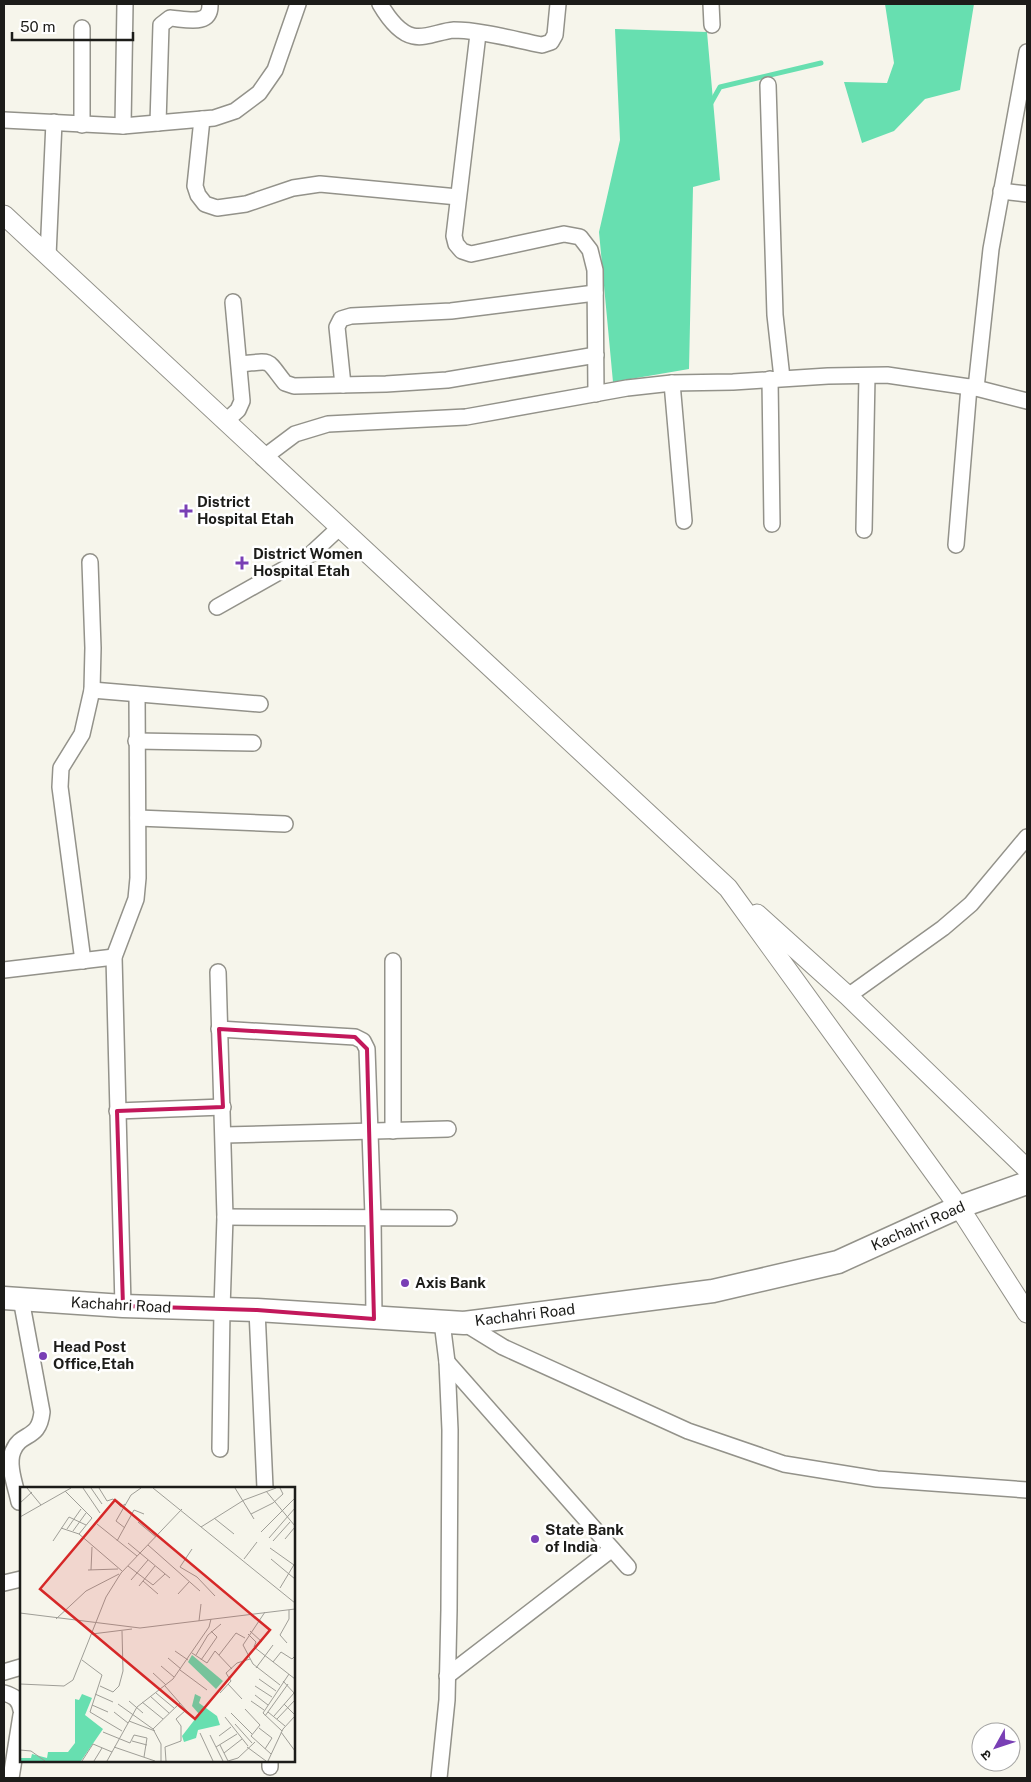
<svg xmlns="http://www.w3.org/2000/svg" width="1031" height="1782" viewBox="0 0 1031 1782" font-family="'Public Sans','Noto Sans Devanagari',sans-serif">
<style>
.water{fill:#67dfb0}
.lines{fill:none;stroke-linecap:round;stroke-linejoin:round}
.stream{stroke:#67dfb0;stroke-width:5}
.minor-casing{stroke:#93928a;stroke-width:18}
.tertiary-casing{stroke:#93928a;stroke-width:21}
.secondary-casing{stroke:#93928a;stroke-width:25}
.minor{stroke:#fff;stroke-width:15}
.tertiary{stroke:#fff;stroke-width:19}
.secondary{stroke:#fff;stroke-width:22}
.marked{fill:none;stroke:#c2185b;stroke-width:4;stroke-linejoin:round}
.poi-dot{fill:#793fb5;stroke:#fff;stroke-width:2}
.labels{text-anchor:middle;stroke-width:5;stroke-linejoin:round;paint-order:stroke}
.poi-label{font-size:15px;font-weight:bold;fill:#1c1c19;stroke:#fff;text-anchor:start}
.street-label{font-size:15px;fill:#1c1c19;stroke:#fff}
.inset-road{fill:none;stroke:#9f9e97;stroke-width:1}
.view{fill:#d62828;fill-opacity:0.15;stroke:#d62828;stroke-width:2.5}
.inset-edge{fill:none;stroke:#1c1c19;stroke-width:2.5}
</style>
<rect width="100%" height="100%" fill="#f6f5eb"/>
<g class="water">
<path d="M 885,4 L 974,4 L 960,90 L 925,99 L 894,131 L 862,143 L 844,82 L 887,83 L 894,63 Z"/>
<path d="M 615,29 L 707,32 L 720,180 L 693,187 L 689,369 L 613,382 L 599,232 L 620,140 Z"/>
</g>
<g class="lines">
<path class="stream" d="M 711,103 L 720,87 L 821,63"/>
<g class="minor-casing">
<g id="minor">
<path d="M 380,4 C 387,16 399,33 413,36 C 426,39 440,31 454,30 C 481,30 516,40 542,45 L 551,42 L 555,35 L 558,4"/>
<path d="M 711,4 L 712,25"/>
<path d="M 478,34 L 454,236 L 456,244 L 462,251 L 471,254 L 564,234 L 580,237 L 590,250 L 595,270 L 596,394"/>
<path d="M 768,85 L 775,315 L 782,378"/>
<path d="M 202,119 L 195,186 L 198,195 L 205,204 L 217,208 L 246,204 L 293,188 L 320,184 L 458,197"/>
<path d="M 4,120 L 123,126 L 214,118 L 235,111 L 259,93 L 275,70 L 298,4"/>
<path d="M 158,123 L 161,25 L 170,18 C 186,19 211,27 210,4"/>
<path d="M 82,125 L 82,28"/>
<path d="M 123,126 L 125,4"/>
<path d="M 1001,191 L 1027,194"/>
<path d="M 48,256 L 54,122"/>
<path d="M 240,364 C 274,361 265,358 285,383 L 294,386 L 386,384 L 447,380 L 596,355"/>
<path d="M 770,379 L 772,524"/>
<path d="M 672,383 L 684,521"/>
<path d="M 343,385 L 337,327 L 341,319 L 351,316 L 451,311 L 595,293"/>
<path d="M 976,388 L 991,249 L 1027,52"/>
<path d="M 225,422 L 238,410 L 242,401 L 233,302"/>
<path d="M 263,458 L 295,434 L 328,424 L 466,417 L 627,388 L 672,383 L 733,382 L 828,376 L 887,375 L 976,388 L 1027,401"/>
<path d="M 864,530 L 867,376"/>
<path d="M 956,545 L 969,387"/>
<path d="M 217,607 L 311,554 L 339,528"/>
<path d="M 92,690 L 260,704"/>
<path d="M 136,741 L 253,743"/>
<path d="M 138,818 L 285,824"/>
<path d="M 83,961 L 60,787 L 61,768 L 82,734 L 92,690 L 93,648 L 90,562"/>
<path d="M 4,970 L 114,957"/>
<path d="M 218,972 L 225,1217 L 222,1309 L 220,1449"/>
<path d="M 848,996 L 943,928 L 971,904 L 1027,837"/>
<path d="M 219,1029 L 355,1037 L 363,1041 L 367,1049 L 373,1216 L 374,1319"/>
<path d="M 117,1111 L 223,1107"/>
<path d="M 393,1131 L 393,961"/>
<path d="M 224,1135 L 448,1129"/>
<path d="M 225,1217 L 449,1218"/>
<path d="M 123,1306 L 114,957 L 136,899 L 138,878 L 137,694"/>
<path d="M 257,1310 L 265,1488"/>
<path d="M 464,1323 L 503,1347 L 688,1431 L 784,1464 L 877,1479 L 1027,1490"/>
<path d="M 447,1362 L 628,1567"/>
<path d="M 19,1502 C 16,1487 7,1465 13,1451 C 21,1431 39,1441 42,1412 L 21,1299"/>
<path d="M 4,1583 L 21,1579"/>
<path d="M 4,1672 L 21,1667"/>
<path d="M 447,1676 L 612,1549"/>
<path d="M 4,1693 C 14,1696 19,1699 21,1710"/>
<path d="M 270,1767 L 270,1761"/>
<path d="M 11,1778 L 21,1715"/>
<path d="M 439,1778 L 447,1700 L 449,1610 L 450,1430 L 447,1362 L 442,1322"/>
</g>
</g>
<g class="tertiary-casing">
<g id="tertiary">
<path d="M 4,215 L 728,888 L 959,1207 L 1027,1313"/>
<path d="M 757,914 L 848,996 L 1027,1169"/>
</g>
</g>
<g class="secondary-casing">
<path id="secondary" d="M 4,1298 L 123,1306 L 257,1310 L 464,1323 L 713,1291 L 838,1262 L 959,1207 L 1027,1183"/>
</g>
<use href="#minor" class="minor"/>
<use href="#tertiary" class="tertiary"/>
<use href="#secondary" class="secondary"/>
</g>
<path class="marked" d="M 219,1029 L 355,1037 L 367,1049 L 374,1319 L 257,1310 L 123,1306 L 117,1111 L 223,1107 Z"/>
<g class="poi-dot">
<path d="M183.5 503.5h5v5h5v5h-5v5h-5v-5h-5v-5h5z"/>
<path d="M239.5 555.5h5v5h5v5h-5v5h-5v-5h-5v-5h5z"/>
<circle cx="405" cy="1283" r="5"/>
<circle cx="43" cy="1356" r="5"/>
<circle cx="535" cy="1539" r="5"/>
</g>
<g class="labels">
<g class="poi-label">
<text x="197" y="507">District<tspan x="197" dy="17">Hospital Etah</tspan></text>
<text x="253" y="559">District Women<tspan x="253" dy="17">Hospital Etah</tspan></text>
<text x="415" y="1288">Axis Bank</text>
<text x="53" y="1352">Head Post<tspan x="53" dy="17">Office,Etah</tspan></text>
<text x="545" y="1535">State Bank<tspan x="545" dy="17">of India</tspan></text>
</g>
<g class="street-label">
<text transform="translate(918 1226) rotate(-24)" y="5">Kachahri Road</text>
<text transform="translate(121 1305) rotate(3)" y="5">Kachahri Road</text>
<text transform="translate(525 1315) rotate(-7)" y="5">Kachahri Road</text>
</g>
</g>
<g transform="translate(20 1487)">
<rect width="275" height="275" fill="#f6f5eb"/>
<path d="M 172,168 L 203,194 L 196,202 L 168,175 ZM 62,207 L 72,211 L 65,228 L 83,242 L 61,274 L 0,274 L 0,271 L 11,271 L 12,267 L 27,271 L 28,265 L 48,265 L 55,256 L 55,212 L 59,213 ZM 175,207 L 181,210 L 179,216 L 197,229 L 200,238 L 178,243 L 176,251 L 164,255 L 162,249 L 179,227 L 172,219 Z" fill="#67dfb0"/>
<path class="inset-road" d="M 7,1 L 21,18M 63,1 L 80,26M 71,1 L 82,17M 79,1 L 87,14 L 93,12 L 101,20 L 105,17M 133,1 L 275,116M 215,1 L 234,32M 45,4 L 72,31 L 59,47M 246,4 L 275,39M 0,16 L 12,5M 231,27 L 253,16 L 263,7 L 260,1M 0,30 L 51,1M 194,31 L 214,47M 118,35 L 136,50M 77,37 L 117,69M 181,40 L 224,13 L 256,1M 41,41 L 59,47 L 102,84M 105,41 L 96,34 L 111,8 L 121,1M 47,42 L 61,22M 53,44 L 66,26M 241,45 L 275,11M 249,51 L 275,21M 265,52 L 275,40M 33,54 L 49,30 L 66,38M 97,54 L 114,23 L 124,27M 253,54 L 270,35M 108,56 L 150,91M 128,58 L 180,104M 250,61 L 274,78M 224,72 L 237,55M 251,72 L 275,92M 108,79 L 133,98 L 145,87M 160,80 L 177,90 L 195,109M 160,80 L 172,62M 68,83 L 98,82M 71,83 L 72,60M 111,93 L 128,73M 123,94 L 138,107M 119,99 L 135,79M 260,101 L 275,76M 158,107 L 169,95M 245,125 L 223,158 L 233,177 L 260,198M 0,126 L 120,141 L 275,122M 36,132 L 66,104 L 99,87M 179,134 L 181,117M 230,144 L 242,155M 72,147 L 112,142M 228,147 L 236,155 L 234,160 L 275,192M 267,156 L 260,148 L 269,132 L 269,123M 155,164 L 168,173M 172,166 L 187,176 L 195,164 L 212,182M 176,168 L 188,148 L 201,137M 199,168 L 216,146 L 225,151M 148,171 L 161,182M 62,173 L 82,188 L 70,225 L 102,244M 181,173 L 197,150 L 191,144M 253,175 L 261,165 L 272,172 L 275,169M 141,179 L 154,190M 236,181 L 253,158M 160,183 L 187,203M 133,186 L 146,198M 239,192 L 256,204M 263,194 L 275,207M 0,197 L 44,199 L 53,193 L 86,110 L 101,86 L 162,22M 208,197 L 222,212M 80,199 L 93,205 L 99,199 L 103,184 L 102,144M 145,199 L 173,231M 235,199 L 252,210M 136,206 L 154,221M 200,206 L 211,194 L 206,186 L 217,176 L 230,172M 75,207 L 93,215M 235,208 L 248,218M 130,209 L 149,226M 109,214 L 123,226M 231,214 L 244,223M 122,215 L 143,232M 98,217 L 133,242 L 141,257 L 141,274M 264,217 L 275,228M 72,218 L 88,225M 225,222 L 240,238 L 231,249 L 251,267M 94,225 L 108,236M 248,225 L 265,239M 211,226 L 232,247M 245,229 L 268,197M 254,229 L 274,206M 205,230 L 228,259M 257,232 L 275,213M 109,234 L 135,244M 215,237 L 232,256M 239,241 L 252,251 L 245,262M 133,242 L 160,216M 262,244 L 243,226 L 269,187M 83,245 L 110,256 L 114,248 L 127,251 L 124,270M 261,245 L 275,264M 180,246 L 193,274M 190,248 L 203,274M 199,249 L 211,240M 112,254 L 127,258M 200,258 L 208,274M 94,260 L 135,274M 196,260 L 217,247M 227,260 L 246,274M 0,263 L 11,264 L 25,274M 204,266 L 222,252M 62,274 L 73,257 L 92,265M 74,274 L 82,261M 87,274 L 117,220 L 153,192 L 189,140 L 191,132M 146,274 L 145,260 L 161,254 L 161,239 L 156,232 L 166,223M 208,274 L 218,271 L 235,255M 248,274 L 263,242 L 275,229"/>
<path class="view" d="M 95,13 L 250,143 L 175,232 L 20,102 Z"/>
<rect width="275" height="275" class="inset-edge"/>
</g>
<rect width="1031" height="1782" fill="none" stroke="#1c1c19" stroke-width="10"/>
<g transform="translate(996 1747) rotate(230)"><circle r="24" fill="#ffffff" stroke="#a4a4a3"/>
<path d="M0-4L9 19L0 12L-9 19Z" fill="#793fb5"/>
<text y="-8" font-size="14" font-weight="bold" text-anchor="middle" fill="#1c1c19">उ</text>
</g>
<path d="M12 32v8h121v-8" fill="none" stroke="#1c1c19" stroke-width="2.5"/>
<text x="20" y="32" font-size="15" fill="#1c1c19" stroke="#ffffff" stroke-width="4" paint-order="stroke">50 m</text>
</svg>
